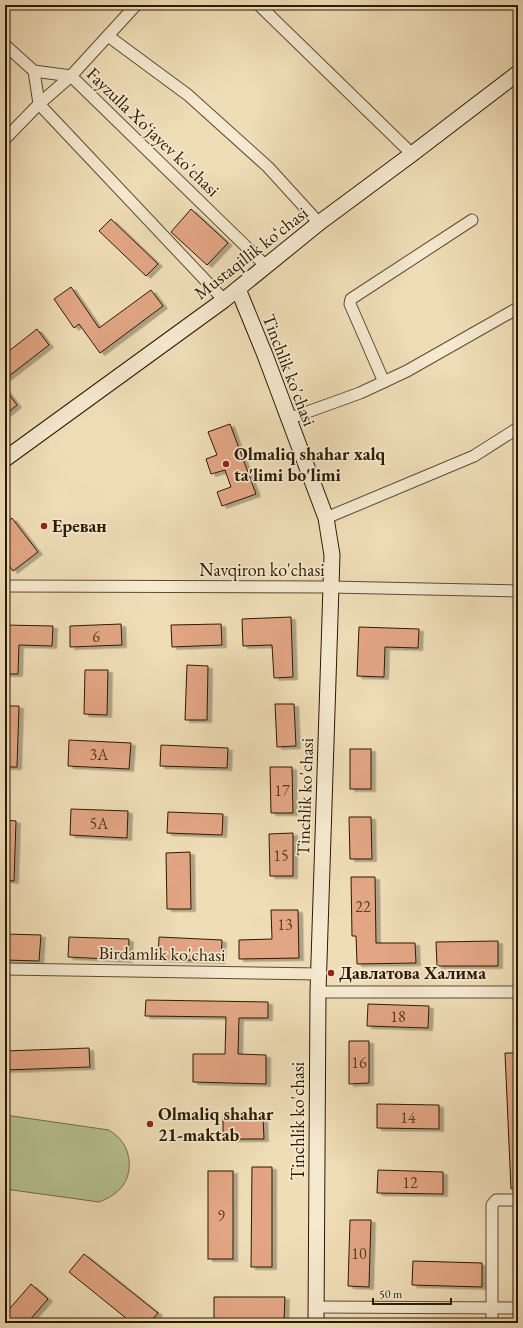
<svg xmlns="http://www.w3.org/2000/svg" width="523" height="1328" viewBox="0 0 523 1328" font-family="'EB Garamond',serif">
<style>
.green{fill:#b6c290;stroke:#706e48}
.building{fill:#e3a685;stroke:#2b1a01;filter:url(#shadow)}
.lines{fill:none;stroke-linecap:round;stroke-linejoin:round}
.street-casing{stroke:#5c4b2e;stroke-width:13}
.secondary-casing{stroke:#2b1a01;stroke-width:17}
.street{stroke:#f5e9d0;stroke-width:11}
.secondary{stroke:#f5e9d0;stroke-width:15}
.poi-dot{fill:#8f2418;stroke:#f5e9d0;stroke-width:1.5}
.labels{text-anchor:middle;stroke-width:3.5;stroke-linejoin:round;paint-order:stroke}
.number-label{font-size:16px;fill:#593d22}
.street-label{font-size:18px;fill:#2b1a01;stroke:#f5e9d0}
.poi-label{font-size:18px;font-weight:bold;fill:#2b1a01;stroke:#f5e9d0;text-anchor:start}
</style>
<defs>
<filter id="shadow"><feDropShadow dx="4.5" dy="2.5" stdDeviation="0" flood-color="#0004"/></filter>
</defs>
<rect width="100%" height="100%" fill="#efddb7"/>
<filter id="stains"><feTurbulence type="fractalNoise" baseFrequency=".005" numOctaves="4"/><feColorMatrix values="0 0 0 0 .2 0 0 0 0 .09 0 0 0 0 .02 0 0 0 .5 -.17"/></filter>
<radialGradient id="worn" r=".72"><stop offset=".6" stop-color="#630" stop-opacity="0"/><stop offset="1" stop-color="#630" stop-opacity=".3"/></radialGradient>
<path class="green" d="M 5,1115 L 109,1130 C 113,1133 116,1135 119,1138 C 132,1151 133,1176 120,1189 C 113,1196 107,1199 99,1202 L 5,1189 Z"/>
<g class="building">
<path d="M 191,209 L 228,243 L 207,265 L 171,232 Z"/>
<path d="M 111,219 L 158,264 L 146,276 L 99,231 Z"/>
<path d="M 71,287 L 99,328 L 151,290 L 163,306 L 100,353 L 79,324 L 74,328 L 54,299 Z"/>
<path d="M 37,329 L 49,345 L 5,379 L 5,354 Z"/>
<path d="M 5,389 L 17,405 L 5,415 Z"/>
<path d="M 230,424 L 256,494 L 222,506 L 217,492 L 231,487 L 225,470 L 211,474 L 206,459 L 217,455 L 208,432 Z"/>
<path d="M 12,518 L 38,552 L 13,571 L 5,560 L 5,523 Z"/>
<path d="M 291,617 L 293,677 L 274,678 L 272,645 L 243,646 L 242,619 Z"/>
<path d="M 121,624 L 122,645 L 70,647 L 70,626 Z"/>
<path d="M 221,624 L 222,645 L 172,647 L 171,625 Z"/>
<path d="M 5,625 L 53,626 L 52,646 L 19,645 L 18,674 L 5,674 Z"/>
<path d="M 359,627 L 419,629 L 418,648 L 385,647 L 384,677 L 357,676 Z"/>
<path d="M 187,665 L 208,666 L 207,720 L 185,720 Z"/>
<path d="M 85,670 L 108,670 L 107,715 L 84,714 Z"/>
<path d="M 275,704 L 294,704 L 296,746 L 277,747 Z"/>
<path d="M 5,706 L 19,706 L 17,767 L 5,767 Z"/>
<path d="M 69,740 L 131,743 L 129,769 L 68,766 Z"/>
<path d="M 161,745 L 228,748 L 227,768 L 160,766 Z"/>
<rect x="350" y="749" width="21" height="40"/>
<path d="M 270,767 L 292,767 L 293,813 L 271,813 Z"/>
<path d="M 71,809 L 128,811 L 127,838 L 70,835 Z"/>
<path d="M 168,812 L 223,814 L 222,835 L 167,833 Z"/>
<path d="M 349,817 L 371,817 L 372,859 L 350,859 Z"/>
<path d="M 5,820 L 16,821 L 14,881 L 5,880 Z"/>
<path d="M 293,833 L 293,876 L 270,876 L 269,834 Z"/>
<path d="M 190,852 L 191,909 L 167,909 L 166,853 Z"/>
<path d="M 351,877 L 375,877 L 376,943 L 415,943 L 416,963 L 357,964 L 356,936 L 352,936 Z"/>
<path d="M 271,910 L 298,910 L 299,958 L 239,959 L 239,940 L 272,939 Z"/>
<path d="M 5,934 L 41,935 L 39,961 L 5,960 Z"/>
<path d="M 69,937 L 129,939 L 128,960 L 68,957 Z"/>
<path d="M 159,937 L 222,940 L 221,961 L 158,959 Z"/>
<path d="M 498,941 L 498,966 L 437,966 L 436,942 Z"/>
<path d="M 146,1000 L 268,1002 L 268,1018 L 239,1018 L 238,1054 L 266,1055 L 266,1084 L 193,1082 L 193,1054 L 225,1054 L 226,1017 L 145,1016 Z"/>
<path d="M 368,1004 L 429,1006 L 428,1028 L 367,1026 Z"/>
<path d="M 349,1041 L 369,1041 L 369,1083 L 349,1084 Z"/>
<path d="M 89,1048 L 90,1067 L 5,1070 L 5,1051 Z"/>
<path d="M 505,1053 L 518,1053 L 518,1188 L 511,1189 Z"/>
<path d="M 377,1104 L 439,1105 L 439,1129 L 377,1128 Z"/>
<path d="M 223,1116 L 263,1116 L 264,1139 L 223,1139 Z"/>
<path d="M 252,1167 L 272,1167 L 272,1267 L 251,1267 Z"/>
<path d="M 378,1170 L 443,1172 L 443,1194 L 377,1193 Z"/>
<rect x="208" y="1171" width="25" height="88"/>
<path d="M 350,1220 L 371,1220 L 369,1287 L 348,1286 Z"/>
<path d="M 84,1254 L 158,1313 L 149,1323 L 132,1323 L 69,1272 Z"/>
<path d="M 413,1261 L 482,1263 L 482,1287 L 412,1285 Z"/>
<path d="M 31,1284 L 48,1299 L 27,1323 L 5,1323 L 5,1314 Z"/>
<path d="M 214,1297 L 285,1297 L 284,1320 L 214,1320 Z"/>
</g>
<g class="lines">
<g class="street-casing">
<g id="street">
<path d="M 259,5 L 412,154"/>
<path d="M 108,36 L 188,95 L 268,167 L 319,223"/>
<path d="M 5,45 L 34,71 L 71,76 L 266,266"/>
<path d="M 34,71 L 39,104"/>
<path d="M 39,104 L 224,300"/>
<path d="M 5,139 L 39,104 L 71,76 L 136,5"/>
<path d="M 384,382 L 350,304 L 351,299 L 472,220"/>
<path d="M 288,419 L 360,393 L 407,371 L 518,308"/>
<path d="M 326,518 L 474,456 L 518,428"/>
<path d="M 5,586 L 330,587 L 518,591"/>
<path d="M 5,969 L 319,974"/>
<path d="M 318,992 L 518,992"/>
<path d="M 316,1307 L 518,1308"/>
<path d="M 492,1323 L 492,1205 L 496,1200 L 518,1200"/>
</g>
</g>
<g class="secondary-casing">
<g id="secondary">
<path d="M 238,289 L 265,355 L 326,518 L 332,555 L 318,992 L 316,1323"/>
<path d="M 5,459 L 224,300 L 319,223 L 412,154 L 518,73"/>
</g>
</g>
<use href="#street" class="street"/>
<use href="#secondary" class="secondary"/>
</g>
<g class="poi-dot">
<circle cx="226" cy="464" r="4"/>
<circle cx="44" cy="526" r="4"/>
<circle cx="331" cy="973" r="4"/>
<circle cx="150" cy="1124" r="4"/>
</g>
<g class="labels">
<g class="number-label">
<text x="96" y="642">6</text>
<text x="99" y="760">3А</text>
<text x="282" y="796">17</text>
<text x="99" y="829">5А</text>
<text x="281" y="861">15</text>
<text x="363" y="912">22</text>
<text x="285" y="930">13</text>
<text x="398" y="1022">18</text>
<text x="359" y="1068">16</text>
<text x="408" y="1123">14</text>
<text x="410" y="1188">12</text>
<text x="221" y="1221">9</text>
<text x="359" y="1259">10</text>
</g>
<g class="street-label">
<text transform="translate(153 132) rotate(44)" y="6">Fayzulla Xo‘jayev ko'chasi</text>
<text transform="translate(251 253) rotate(-38)" y="6">Mustaqillik koʻchasi</text>
<text transform="translate(289 370) rotate(69)" y="6">Tinchlik ko'chasi</text>
<text x="262" y="576">Navqiron ko'chasi</text>
<text transform="translate(305 797) rotate(-88)" y="6">Tinchlik ko'chasi</text>
<text transform="translate(162 954) rotate(1)" y="6">Birdamlik ko'chasi</text>
<text transform="translate(298 1121) rotate(-90)" y="6">Tinchlik ko'chasi</text>
</g>
<g class="poi-label">
<text x="234" y="460">Olmaliq shahar xalq<tspan x="234" dy="21">ta'limi bo'limi</tspan></text>
<text x="52" y="532">Ереван</text>
<text x="339" y="979">Давлатова Халима</text>
<text x="158" y="1120">Olmaliq shahar<tspan x="158" dy="21">21-maktab</tspan></text>
</g>
</g>
<rect width="523" height="1328" fill="none" stroke="#efddb7" stroke-width="20"/>
<rect x="6" y="6" width="511" height="1316" fill="none" stroke="#2b1a01" stroke-width="2"/>
<rect x="10" y="10" width="503" height="1308" fill="none" stroke="#2b1a01"/>
<path d="M373 1298v6h78v-6" fill="none" stroke="#2b1a01" stroke-width="2"/>
<text x="379" y="1298" font-size="12" fill="#2b1a01" stroke="#f5e9d0" stroke-width="3" paint-order="stroke">50 m</text>
<rect width="100%" height="100%" filter="url(#stains)"/>
<rect width="100%" height="100%" fill="url(#worn)"/>
</svg>
